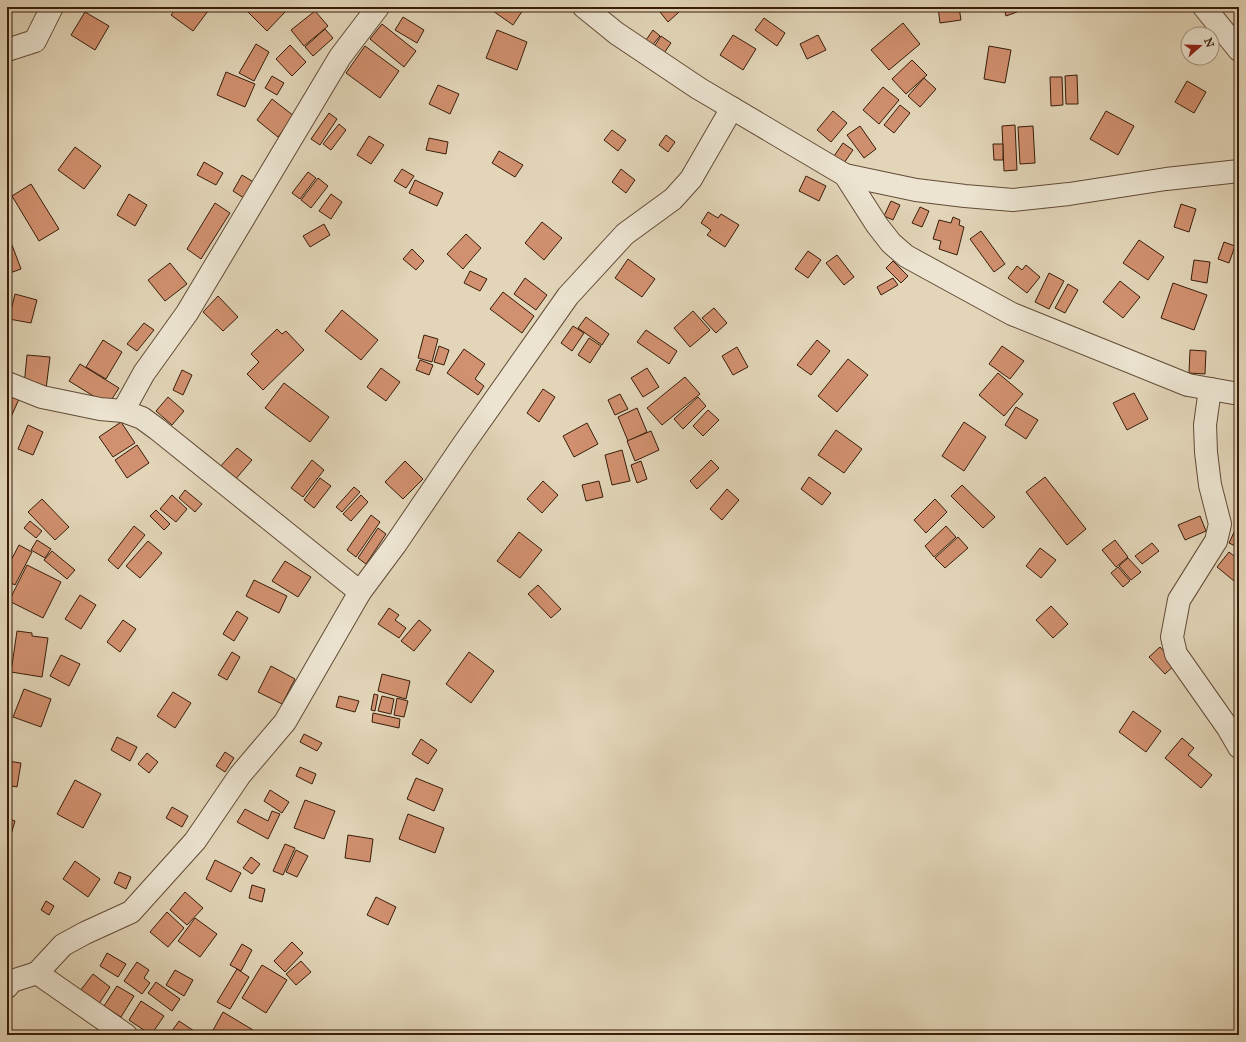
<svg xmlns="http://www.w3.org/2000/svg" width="1246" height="1042" viewBox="0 0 1246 1042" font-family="'IM FELL Great Primer',serif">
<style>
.building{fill:#d1906f;stroke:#381d0a}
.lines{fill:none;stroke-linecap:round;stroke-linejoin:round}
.minor-casing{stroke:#624b36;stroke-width:24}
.minor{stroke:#ece4d1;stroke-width:22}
</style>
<rect width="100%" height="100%" fill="#e2d5b8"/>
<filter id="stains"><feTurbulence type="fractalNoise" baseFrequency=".005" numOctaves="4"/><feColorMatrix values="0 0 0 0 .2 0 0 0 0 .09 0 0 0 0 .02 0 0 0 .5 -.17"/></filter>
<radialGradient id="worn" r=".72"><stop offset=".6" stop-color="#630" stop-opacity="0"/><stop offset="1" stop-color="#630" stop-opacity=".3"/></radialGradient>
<g class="building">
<path d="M 177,7 L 211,7 L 193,31 L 171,15 Z"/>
<path d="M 251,7 L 280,7 L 285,12 L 267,31 L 247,11 Z"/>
<path d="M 496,7 L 525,7 L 513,25 L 493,11 Z"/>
<path d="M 656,7 L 675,7 L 679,12 L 668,22 Z"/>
<path d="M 677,7 L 685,7 L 680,11 Z"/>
<path d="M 763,7 L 773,7 L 770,12 Z"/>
<path d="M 938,7 L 959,7 L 961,20 L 940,23 Z"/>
<path d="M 1004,7 L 1016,7 L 1017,12 L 1006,16 Z"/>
<path d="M 315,11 L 328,26 L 304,46 L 291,30 Z"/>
<path d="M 85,12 L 109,26 L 95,50 L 71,35 Z"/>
<path d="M 403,17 L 424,30 L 417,43 L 395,30 Z"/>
<path d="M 764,18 L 785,33 L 777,46 L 755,30 Z"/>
<path d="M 903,23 L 920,44 L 889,70 L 871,50 Z"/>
<path d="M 382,24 L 416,51 L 404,67 L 370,39 Z"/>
<path d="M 325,29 L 333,38 L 313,56 L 305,47 Z"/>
<path d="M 497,30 L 527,42 L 517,70 L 486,58 Z"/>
<path d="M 653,30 L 660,36 L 650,48 L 644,43 Z"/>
<path d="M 733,35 L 756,49 L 743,70 L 720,55 Z"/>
<path d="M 818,35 L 826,50 L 807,59 L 800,44 Z"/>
<path d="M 661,36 L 671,43 L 662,56 L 652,50 Z"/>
<path d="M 256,44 L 269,52 L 254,81 L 239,73 Z"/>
<path d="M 290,45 L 306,62 L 292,76 L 276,59 Z"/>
<path d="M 365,46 L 399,71 L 380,98 L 346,73 Z"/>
<path d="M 989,46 L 1011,50 L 1005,83 L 984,79 Z"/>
<path d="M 912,60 L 927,75 L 906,94 L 892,79 Z"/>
<path d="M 226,72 L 255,84 L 245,107 L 217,95 Z"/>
<path d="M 1077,75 L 1078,104 L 1066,104 L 1065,76 Z"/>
<path d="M 272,76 L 284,83 L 277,95 L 265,88 Z"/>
<path d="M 1050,77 L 1062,77 L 1063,105 L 1051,106 Z"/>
<path d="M 924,78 L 936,89 L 920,107 L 908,96 Z"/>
<path d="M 1187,81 L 1206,92 L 1194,113 L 1175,102 Z"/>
<path d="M 438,85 L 459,94 L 450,114 L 429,104 Z"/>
<path d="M 883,87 L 899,100 L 879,124 L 863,110 Z"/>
<path d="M 272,99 L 294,116 L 278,137 L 257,120 Z"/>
<path d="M 900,105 L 910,113 L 894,133 L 884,125 Z"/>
<path d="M 833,111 L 847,123 L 831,142 L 817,130 Z"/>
<path d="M 1106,111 L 1134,126 L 1118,155 L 1090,139 Z"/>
<path d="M 329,113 L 337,119 L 320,145 L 311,139 Z"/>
<path d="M 339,124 L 346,130 L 331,150 L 323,144 Z"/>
<path d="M 1015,125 L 1017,170 L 1004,171 L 1002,126 Z"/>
<path d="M 860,126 L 876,149 L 864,158 L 847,135 Z"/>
<path d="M 1033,126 L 1035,163 L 1020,164 L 1018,127 Z"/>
<path d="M 612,130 L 626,140 L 618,151 L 604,140 Z"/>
<path d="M 666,135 L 675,142 L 668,152 L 659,145 Z"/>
<path d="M 369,136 L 384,145 L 371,164 L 357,155 Z"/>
<path d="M 429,138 L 448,142 L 446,154 L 426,150 Z"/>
<path d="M 843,143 L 853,150 L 844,163 L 834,156 Z"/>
<path d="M 993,144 L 1003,144 L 1003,160 L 994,160 Z"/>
<path d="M 75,147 L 101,166 L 84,189 L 58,170 Z"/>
<path d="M 499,151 L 523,165 L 515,177 L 492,163 Z"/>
<path d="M 204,162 L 223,173 L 216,185 L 197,175 Z"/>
<path d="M 402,169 L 414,176 L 406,188 L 394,181 Z"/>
<path d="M 621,169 L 635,180 L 626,193 L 612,182 Z"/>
<path d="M 308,172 L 316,178 L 300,199 L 292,193 Z"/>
<path d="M 242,175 L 260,186 L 250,202 L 233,191 Z"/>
<path d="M 806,176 L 826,186 L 819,201 L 799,191 Z"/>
<path d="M 318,178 L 328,186 L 311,208 L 301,200 Z"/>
<path d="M 415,180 L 443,193 L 437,206 L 409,193 Z"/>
<path d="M 31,184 L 59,229 L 39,241 L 12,196 Z"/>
<path d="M 129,194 L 147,205 L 135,226 L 117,215 Z"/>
<path d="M 331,194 L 342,202 L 331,219 L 319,211 Z"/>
<path d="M 891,201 L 900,205 L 893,220 L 884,216 Z"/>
<path d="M 215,203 L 230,213 L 201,259 L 187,249 Z"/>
<path d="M 1181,204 L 1196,209 L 1189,232 L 1174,227 Z"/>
<path d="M 920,207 L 929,211 L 922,227 L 912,223 Z"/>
<path d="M 708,212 L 718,218 L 721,214 L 739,225 L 725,247 L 707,235 L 711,230 L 701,223 Z"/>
<path d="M 953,217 L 960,220 L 959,225 L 964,227 L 957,255 L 939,249 L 941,241 L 933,239 L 939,220 L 951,223 Z"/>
<path d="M 542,222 L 562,238 L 544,260 L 525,243 Z"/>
<path d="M 324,224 L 330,235 L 310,247 L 303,236 Z"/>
<path d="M 981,231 L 1005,264 L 994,272 L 970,239 Z"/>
<path d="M 466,234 L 481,248 L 463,269 L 447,254 Z"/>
<path d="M 1139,240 L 1164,257 L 1148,280 L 1123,263 Z"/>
<path d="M 1224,242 L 1235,246 L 1229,263 L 1218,259 Z"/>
<path d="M 12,245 L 21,269 L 7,274 L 7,246 Z"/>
<path d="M 412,249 L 424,261 L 416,270 L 403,259 Z"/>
<path d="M 808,251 L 821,260 L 808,278 L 795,269 Z"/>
<path d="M 837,255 L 854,277 L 844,285 L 826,263 Z"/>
<path d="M 628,259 L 655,279 L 642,297 L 615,278 Z"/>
<path d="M 1194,260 L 1210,262 L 1207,283 L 1191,280 Z"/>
<path d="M 893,261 L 908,276 L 901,283 L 886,268 Z"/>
<path d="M 170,263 L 187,284 L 165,301 L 148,280 Z"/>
<path d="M 1026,265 L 1040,277 L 1027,293 L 1008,278 L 1017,266 L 1022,270 Z"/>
<path d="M 470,271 L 487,279 L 480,291 L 464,283 Z"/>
<path d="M 1049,273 L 1064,281 L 1049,309 L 1035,302 Z"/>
<path d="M 525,278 L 547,295 L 536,310 L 514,294 Z"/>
<path d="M 893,278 L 898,285 L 881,295 L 877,287 Z"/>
<path d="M 1120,281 L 1140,297 L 1123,318 L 1103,302 Z"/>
<path d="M 1173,283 L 1207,295 L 1194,330 L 1161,318 Z"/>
<path d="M 1068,284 L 1078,290 L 1065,313 L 1055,308 Z"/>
<path d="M 503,292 L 534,316 L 522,333 L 490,309 Z"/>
<path d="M 15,294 L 37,300 L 31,323 L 9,319 Z"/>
<path d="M 218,296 L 238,317 L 223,331 L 203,312 Z"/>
<path d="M 714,308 L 727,323 L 716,333 L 702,318 Z"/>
<path d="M 342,310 L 378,340 L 361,360 L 325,331 Z"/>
<path d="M 693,311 L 710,330 L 690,347 L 674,328 Z"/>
<path d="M 586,317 L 609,334 L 602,345 L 578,328 Z"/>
<path d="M 144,323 L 154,330 L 137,351 L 127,344 Z"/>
<path d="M 573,326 L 584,333 L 572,351 L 561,343 Z"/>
<path d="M 277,329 L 282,334 L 286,331 L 304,350 L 263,390 L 247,374 L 259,362 L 251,354 Z"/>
<path d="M 646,330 L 677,351 L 669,364 L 637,342 Z"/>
<path d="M 424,335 L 438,339 L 432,362 L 418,358 Z"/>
<path d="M 589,338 L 601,346 L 590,363 L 578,355 Z"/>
<path d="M 103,340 L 122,352 L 106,379 L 86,367 Z"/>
<path d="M 817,340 L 830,351 L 811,375 L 797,365 Z"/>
<path d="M 439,346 L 449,350 L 444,365 L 434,362 Z"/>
<path d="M 1002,346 L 1024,361 L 1010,379 L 989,364 Z"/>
<path d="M 737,347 L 748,367 L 733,375 L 722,356 Z"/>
<path d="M 464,349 L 485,364 L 475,379 L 484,386 L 478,395 L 447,373 Z"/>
<path d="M 1190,350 L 1206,351 L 1205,374 L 1189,373 Z"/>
<path d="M 27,355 L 50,357 L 46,389 L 24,386 Z"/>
<path d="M 848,359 L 868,375 L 837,412 L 818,396 Z"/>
<path d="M 420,360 L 433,365 L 429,375 L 416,370 Z"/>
<path d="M 80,364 L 119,388 L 108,405 L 69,381 Z"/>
<path d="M 381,368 L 400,382 L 386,401 L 367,387 Z"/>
<path d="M 647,368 L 659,387 L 643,397 L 631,378 Z"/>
<path d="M 182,370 L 192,375 L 183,395 L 173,390 Z"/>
<path d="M 998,373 L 1023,394 L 1004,416 L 979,395 Z"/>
<path d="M 685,377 L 700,394 L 662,425 L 647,408 Z"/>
<path d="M 284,383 L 329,417 L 310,442 L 265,408 Z"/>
<path d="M 543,389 L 555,397 L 539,422 L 527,413 Z"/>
<path d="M 1134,393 L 1148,419 L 1127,430 L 1113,403 Z"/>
<path d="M 7,394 L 19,399 L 7,426 Z"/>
<path d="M 620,394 L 628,409 L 615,415 L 608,400 Z"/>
<path d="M 168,397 L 184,411 L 172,425 L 156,411 Z"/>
<path d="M 698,397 L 706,406 L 683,429 L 674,419 Z"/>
<path d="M 1016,407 L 1038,420 L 1026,439 L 1005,425 Z"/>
<path d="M 637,408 L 647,432 L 628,441 L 618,417 Z"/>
<path d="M 708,410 L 719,420 L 703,436 L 693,426 Z"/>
<path d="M 121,422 L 135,443 L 113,457 L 99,437 Z"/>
<path d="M 964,422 L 986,437 L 964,471 L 942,456 Z"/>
<path d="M 587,423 L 598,444 L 574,457 L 563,436 Z"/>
<path d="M 28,425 L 43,432 L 33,455 L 18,449 Z"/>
<path d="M 836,430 L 862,449 L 844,473 L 818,455 Z"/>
<path d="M 651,431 L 659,450 L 635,461 L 627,441 Z"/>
<path d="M 137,445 L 149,463 L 127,478 L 115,460 Z"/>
<path d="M 237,448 L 252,460 L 234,481 L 219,468 Z"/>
<path d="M 622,450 L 630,481 L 612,485 L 605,455 Z"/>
<path d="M 312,460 L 324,470 L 303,497 L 291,488 Z"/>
<path d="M 711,460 L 719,468 L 697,489 L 690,481 Z"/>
<path d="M 405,461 L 423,479 L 403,499 L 385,482 Z"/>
<path d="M 641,461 L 647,479 L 637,483 L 631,465 Z"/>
<path d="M 809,477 L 831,493 L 822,505 L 801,489 Z"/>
<path d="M 1045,477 L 1086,529 L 1067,545 L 1026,492 Z"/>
<path d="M 320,478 L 331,486 L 314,508 L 304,500 Z"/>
<path d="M 543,481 L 558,495 L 542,513 L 527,499 Z"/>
<path d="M 599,481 L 603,497 L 586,501 L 582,485 Z"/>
<path d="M 962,485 L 995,517 L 983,528 L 951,496 Z"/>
<path d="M 354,487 L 360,492 L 342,512 L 336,507 Z"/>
<path d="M 727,489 L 739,500 L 722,520 L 710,509 Z"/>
<path d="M 185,490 L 202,504 L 195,512 L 179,498 Z"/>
<path d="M 172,495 L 187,509 L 176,522 L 160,509 Z"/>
<path d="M 361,495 L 368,502 L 351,521 L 343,514 Z"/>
<path d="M 42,499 L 69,527 L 55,540 L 28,512 Z"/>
<path d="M 935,499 L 947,512 L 926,533 L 914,520 Z"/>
<path d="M 156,510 L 170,524 L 164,530 L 150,516 Z"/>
<path d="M 371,515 L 380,522 L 356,557 L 347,550 Z"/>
<path d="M 1200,516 L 1206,531 L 1185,540 L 1178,525 Z"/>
<path d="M 30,521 L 42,531 L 36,538 L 24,528 Z"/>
<path d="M 134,526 L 145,535 L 118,569 L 108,560 Z"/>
<path d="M 946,526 L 956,537 L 934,557 L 925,546 Z"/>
<path d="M 378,528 L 386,534 L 366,564 L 358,558 Z"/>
<path d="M 1236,528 L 1239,530 L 1239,548 L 1229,543 Z"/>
<path d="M 519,532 L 542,550 L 520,578 L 497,561 Z"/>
<path d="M 958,537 L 968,548 L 945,568 L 935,558 Z"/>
<path d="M 37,540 L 51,549 L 45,558 L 31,550 Z"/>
<path d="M 1115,540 L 1128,557 L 1116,567 L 1102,550 Z"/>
<path d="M 148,541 L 162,553 L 140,578 L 126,566 Z"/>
<path d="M 1152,543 L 1159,551 L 1142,564 L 1135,556 Z"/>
<path d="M 19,545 L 32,552 L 15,585 L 7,581 L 7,568 Z"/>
<path d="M 1040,548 L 1056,560 L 1041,578 L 1026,566 Z"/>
<path d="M 52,551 L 75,570 L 67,579 L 44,560 Z"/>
<path d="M 1229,552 L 1239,560 L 1239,585 L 1217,567 Z"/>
<path d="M 1128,558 L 1141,572 L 1131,580 L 1119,566 Z"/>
<path d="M 285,561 L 311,577 L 298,597 L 272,581 Z"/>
<path d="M 27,565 L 61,582 L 43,618 L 9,601 Z"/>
<path d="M 1118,567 L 1130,581 L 1123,587 L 1111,573 Z"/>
<path d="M 254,580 L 287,596 L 279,613 L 246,596 Z"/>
<path d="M 538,585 L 561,609 L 551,618 L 528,594 Z"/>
<path d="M 80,595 L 96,605 L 81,629 L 65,619 Z"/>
<path d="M 1051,606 L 1068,624 L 1053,638 L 1036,620 Z"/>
<path d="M 389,608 L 399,615 L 395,620 L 406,628 L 399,638 L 378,624 Z"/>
<path d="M 237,611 L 248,618 L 234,641 L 223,634 Z"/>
<path d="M 123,620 L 136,629 L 120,652 L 107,642 Z"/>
<path d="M 419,620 L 431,630 L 414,651 L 401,641 Z"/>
<path d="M 17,631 L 32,633 L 32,636 L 48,638 L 42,677 L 11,672 Z"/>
<path d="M 1160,647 L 1176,664 L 1165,674 L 1149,657 Z"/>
<path d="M 232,652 L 240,657 L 227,680 L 218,675 Z"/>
<path d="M 469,652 L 494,671 L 471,703 L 446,684 Z"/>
<path d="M 61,655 L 80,664 L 69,686 L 50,676 Z"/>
<path d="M 271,666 L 295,679 L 282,704 L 258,692 Z"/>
<path d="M 382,674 L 410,681 L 406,699 L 378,691 Z"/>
<path d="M 24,689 L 51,699 L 41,727 L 13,717 Z"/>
<path d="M 173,692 L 191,703 L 175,728 L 157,716 Z"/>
<path d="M 374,694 L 378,695 L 375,711 L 371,710 Z"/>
<path d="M 339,696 L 359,701 L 355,712 L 336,707 Z"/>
<path d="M 382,696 L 394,699 L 391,714 L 378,711 Z"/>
<path d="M 397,698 L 408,701 L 404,717 L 394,715 Z"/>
<path d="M 1133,711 L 1161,731 L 1146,752 L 1119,732 Z"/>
<path d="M 373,713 L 400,719 L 399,728 L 372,722 Z"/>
<path d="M 304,734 L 322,743 L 317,751 L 300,742 Z"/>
<path d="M 117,737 L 137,747 L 130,761 L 111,750 Z"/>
<path d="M 1182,738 L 1194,748 L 1188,755 L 1212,775 L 1201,788 L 1165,758 Z"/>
<path d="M 421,739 L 437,750 L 428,764 L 412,754 Z"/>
<path d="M 225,752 L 234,758 L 225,772 L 216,766 Z"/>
<path d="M 147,753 L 158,762 L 149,773 L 138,764 Z"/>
<path d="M 7,761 L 21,763 L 17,787 L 7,785 Z"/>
<path d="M 300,767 L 316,774 L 312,784 L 296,776 Z"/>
<path d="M 416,778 L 443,789 L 434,811 L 407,799 Z"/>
<path d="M 75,780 L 101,794 L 83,828 L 57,814 Z"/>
<path d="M 270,790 L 289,802 L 282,813 L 264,801 Z"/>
<path d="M 305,800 L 335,811 L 324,839 L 294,828 Z"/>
<path d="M 172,807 L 188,816 L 182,827 L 166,818 Z"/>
<path d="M 245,809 L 268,821 L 272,811 L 280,814 L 268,839 L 237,822 Z"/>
<path d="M 408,814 L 444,828 L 435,853 L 399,839 Z"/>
<path d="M 7,818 L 15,821 L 8,845 L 7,845 Z"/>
<path d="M 348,835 L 373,839 L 370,862 L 345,858 Z"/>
<path d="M 285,844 L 295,848 L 283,875 L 273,871 Z"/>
<path d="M 296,850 L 308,856 L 297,877 L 286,872 Z"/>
<path d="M 251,857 L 260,864 L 252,874 L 243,868 Z"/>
<path d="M 215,860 L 241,873 L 231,892 L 206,879 Z"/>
<path d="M 75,861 L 100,879 L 88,897 L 63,879 Z"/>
<path d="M 119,872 L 131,877 L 126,889 L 114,883 Z"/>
<path d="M 252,885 L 265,889 L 262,902 L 249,898 Z"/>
<path d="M 185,892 L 203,908 L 187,925 L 170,910 Z"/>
<path d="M 376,897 L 396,907 L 388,925 L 367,915 Z"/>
<path d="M 46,901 L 54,906 L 49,915 L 41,910 Z"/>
<path d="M 167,912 L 184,928 L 168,947 L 150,932 Z"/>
<path d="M 195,918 L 217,934 L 200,957 L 178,941 Z"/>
<path d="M 292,942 L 303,953 L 285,972 L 274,961 Z"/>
<path d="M 242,944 L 252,950 L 241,971 L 230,965 Z"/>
<path d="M 107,953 L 126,964 L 118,977 L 100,966 Z"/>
<path d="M 301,961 L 311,972 L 296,985 L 286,974 Z"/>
<path d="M 137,962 L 149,970 L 144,978 L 150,983 L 142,994 L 124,981 Z"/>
<path d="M 262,965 L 287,980 L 266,1013 L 242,998 Z"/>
<path d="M 237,969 L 249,977 L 230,1009 L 217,1002 Z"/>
<path d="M 175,970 L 193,980 L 184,996 L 166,985 Z"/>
<path d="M 93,974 L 110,987 L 98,1005 L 80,991 Z"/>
<path d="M 156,982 L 180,999 L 172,1011 L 148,993 Z"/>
<path d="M 117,986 L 134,996 L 121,1017 L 104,1006 Z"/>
<path d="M 141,1001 L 164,1016 L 151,1035 L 129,1020 Z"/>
<path d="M 223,1012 L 253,1030 L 250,1035 L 211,1034 Z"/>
<path d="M 179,1021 L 200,1035 L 169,1035 Z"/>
</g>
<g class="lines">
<g class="minor-casing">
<g id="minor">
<path d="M 584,7 L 616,33 L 698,88 L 845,175 L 916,190 L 965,196 L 1013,200 L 1069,194 L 1166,179 L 1239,171"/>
<path d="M 1204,7 L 1239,50"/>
<path d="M 7,50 L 35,41 L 52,7"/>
<path d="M 845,175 L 877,225 L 891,243 L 906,256 L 1012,314 L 1188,385 L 1239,394"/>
<path d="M 7,383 L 42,397 L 100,409 L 123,411"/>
<path d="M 1210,389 L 1205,425 L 1206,452 L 1210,485 L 1220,524 L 1216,541 L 1179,600 L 1172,637 L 1176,654 L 1228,728 L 1239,747"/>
<path d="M 360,592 L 157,429 L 142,418 L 123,411 L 144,373 L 187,313 L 340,57 L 378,7"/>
<path d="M 37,973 L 63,945 L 85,933 L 131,912 L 195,841 L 240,775 L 285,722 L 360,592 L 395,545 L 463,445 L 568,296 L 625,234 L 673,199 L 691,179 L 732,108"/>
<path d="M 7,987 L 12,981 L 37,973 L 126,1035"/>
</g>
</g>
<use href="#minor" class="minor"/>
</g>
<rect width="1246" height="1042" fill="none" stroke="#e2d5b8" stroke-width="24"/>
<rect x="8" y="8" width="1230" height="1026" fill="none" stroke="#381d0a" stroke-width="2"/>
<rect x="12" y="12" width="1222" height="1018" fill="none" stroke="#381d0a"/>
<g transform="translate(1200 46) rotate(70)"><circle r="19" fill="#ece4d1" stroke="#a49481"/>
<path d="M0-3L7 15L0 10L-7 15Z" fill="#8f2418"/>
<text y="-6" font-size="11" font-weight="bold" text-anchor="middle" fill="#381d0a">N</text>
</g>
<rect width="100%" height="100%" filter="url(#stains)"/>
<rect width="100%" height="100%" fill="url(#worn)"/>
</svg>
